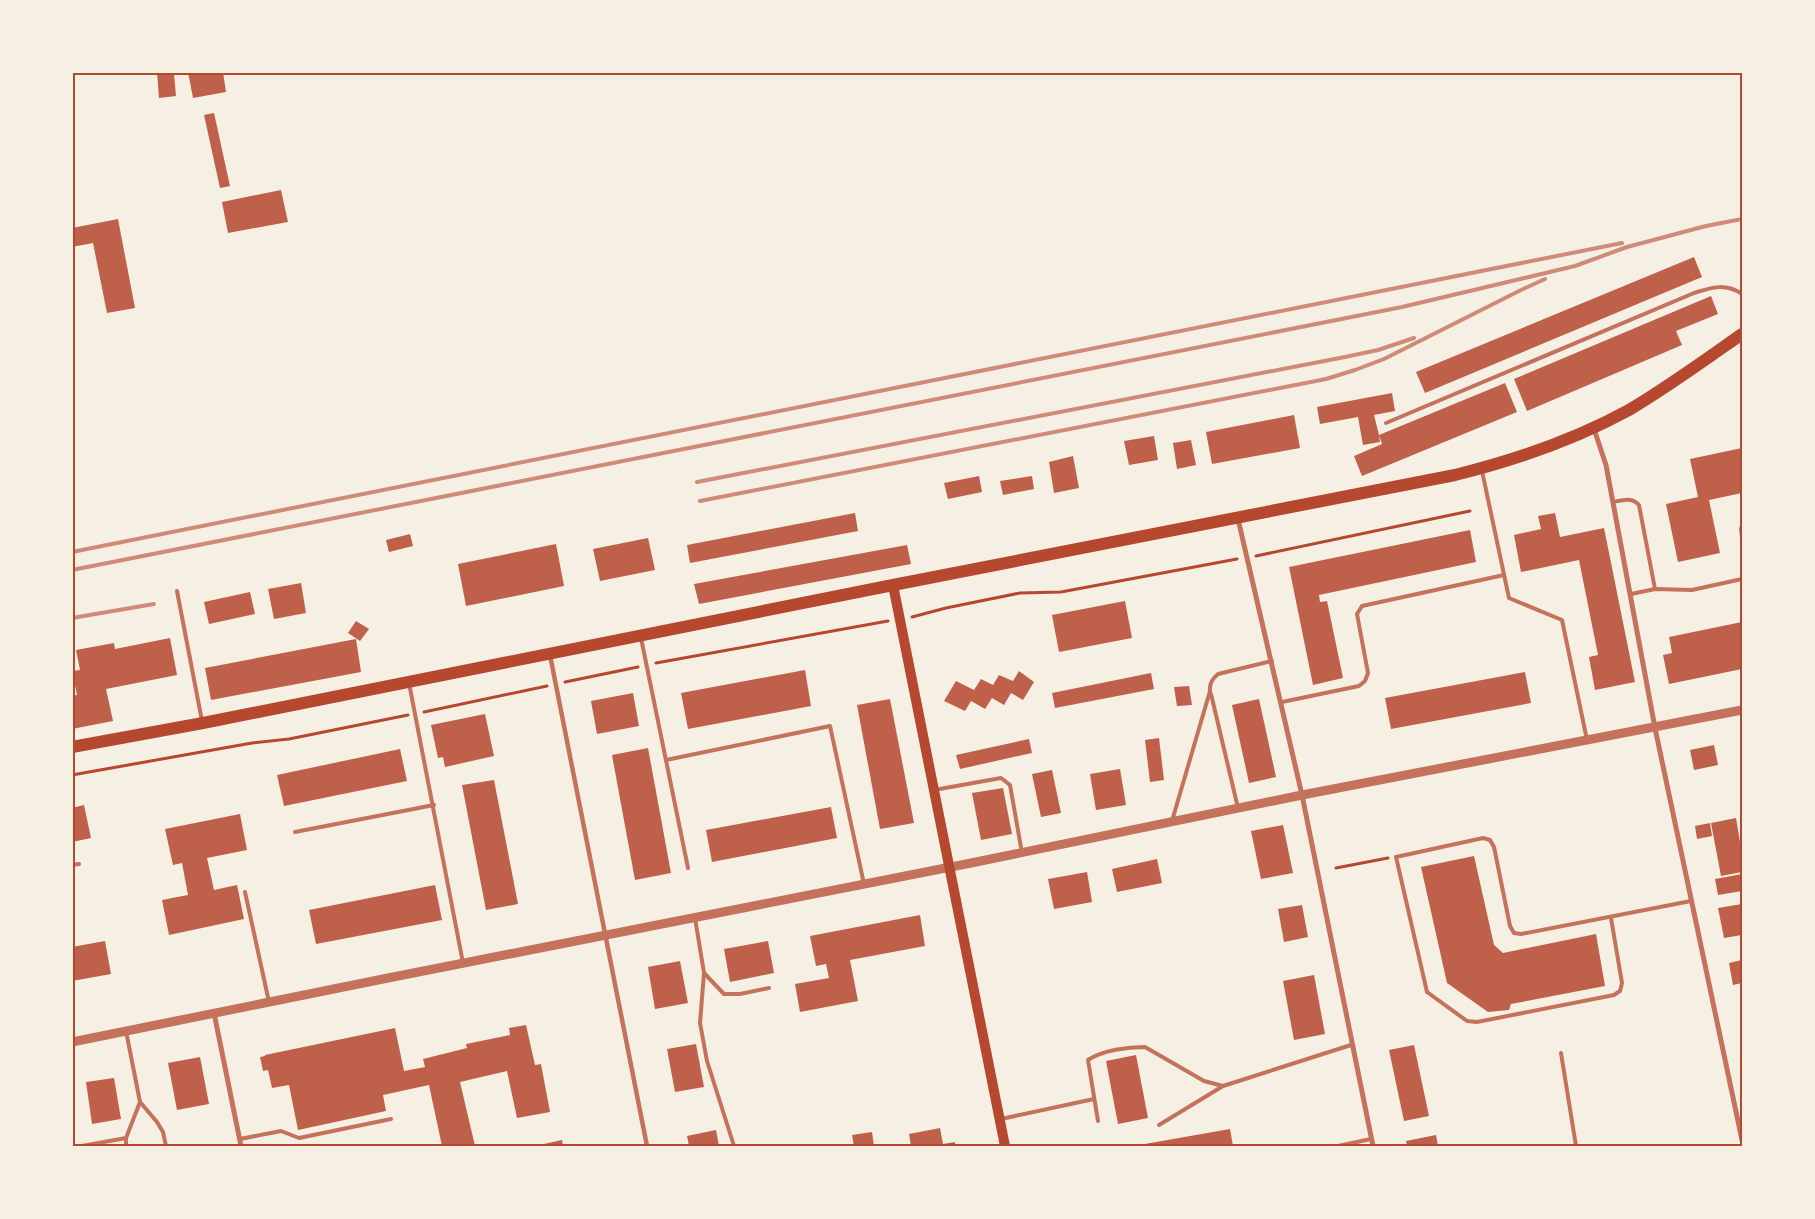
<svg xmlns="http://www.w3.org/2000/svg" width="1815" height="1219" viewBox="0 0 1815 1219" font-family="'PT Sans Narrow',sans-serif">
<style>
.building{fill:#bf614a}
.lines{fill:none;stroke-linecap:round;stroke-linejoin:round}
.path{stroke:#b5482f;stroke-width:3}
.service{stroke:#c5725c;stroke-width:4}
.pedestrian{stroke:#c5725c;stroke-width:4.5}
.minor{stroke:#c5725c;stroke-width:5}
.tertiary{stroke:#c5725c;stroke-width:9}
.secondary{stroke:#b5482f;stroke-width:10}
.primary{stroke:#b5482f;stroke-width:12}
.rail{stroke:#cf8b77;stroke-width:4}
.neatline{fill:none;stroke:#b5482f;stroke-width:2}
</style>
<rect width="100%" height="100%" fill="#f6efe4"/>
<g class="building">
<path d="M 157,72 L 169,72 L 169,75 L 174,74 L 176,96 L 159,98 Z"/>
<path d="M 188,72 L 223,72 L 226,92 L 193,98 Z"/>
<path d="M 214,113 L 230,186 L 220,188 L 204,115 Z"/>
<path d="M 281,190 L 288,222 L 228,233 L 222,202 Z"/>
<path d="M 118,219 L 135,308 L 107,313 L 93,243 L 72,247 L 72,228 Z"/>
<path d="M 1694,257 L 1702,277 L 1425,393 L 1416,372 Z"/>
<path d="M 1711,296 L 1718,314 L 1676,331 L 1682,345 L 1527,411 L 1514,379 Z"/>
<path d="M 1505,383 L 1517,412 L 1362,476 L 1354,456 L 1382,444 L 1379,435 L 1380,442 L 1363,445 L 1358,417 L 1320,424 L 1317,407 L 1392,393 L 1395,411 L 1374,415 L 1379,435 Z"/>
<path d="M 1294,415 L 1300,448 L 1212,464 L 1206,432 Z"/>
<path d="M 1154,436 L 1158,460 L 1129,465 L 1124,441 Z"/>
<path d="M 1191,440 L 1196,465 L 1177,469 L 1173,443 Z"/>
<path d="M 1742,448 L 1742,493 L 1709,500 L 1720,553 L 1678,562 L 1666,504 L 1698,497 L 1690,459 Z"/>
<path d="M 1073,456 L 1079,488 L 1054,493 L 1049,462 Z"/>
<path d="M 979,476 L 982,492 L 948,499 L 944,483 Z"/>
<path d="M 1032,476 L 1034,489 L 1003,495 L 1000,481 Z"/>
<path d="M 855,513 L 858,531 L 690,563 L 687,545 Z"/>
<path d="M 1555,513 L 1560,537 L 1604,528 L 1635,682 L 1595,690 L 1589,657 L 1598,655 L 1579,560 L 1521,572 L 1514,535 L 1541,529 L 1538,516 Z"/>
<path d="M 1470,530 L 1476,562 L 1319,595 L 1320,602 L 1327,601 L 1343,678 L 1313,685 L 1289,567 Z"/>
<path d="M 410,534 L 413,546 L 389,552 L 386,540 Z"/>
<path d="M 648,538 L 655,570 L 600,581 L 593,549 Z"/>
<path d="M 556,544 L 564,586 L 466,606 L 458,564 Z"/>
<path d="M 907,545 L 911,564 L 699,604 L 694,584 Z"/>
<path d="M 301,583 L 306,613 L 274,619 L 268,589 Z"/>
<path d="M 250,592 L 255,614 L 209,624 L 204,602 Z"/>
<path d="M 1125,601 L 1132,638 L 1059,652 L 1052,615 Z"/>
<path d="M 356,621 L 369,629 L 360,641 L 348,633 Z"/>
<path d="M 1742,622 L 1742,669 L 1669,684 L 1663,655 L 1672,653 L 1669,637 Z"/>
<path d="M 170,638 L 177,675 L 106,689 L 113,721 L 72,729 L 72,696 L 77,695 L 72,671 L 80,670 L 76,650 L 114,643 L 115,649 Z"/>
<path d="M 356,639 L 361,672 L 211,700 L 205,668 Z"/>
<path d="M 805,670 L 811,706 L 688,729 L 681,693 Z"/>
<path d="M 1019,671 L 1034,682 L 1023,700 L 1011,693 L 1004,705 L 992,698 L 985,709 L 971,701 L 965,711 L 944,701 L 956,681 L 974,690 L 981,679 L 993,685 L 999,675 L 1013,681 Z"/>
<path d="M 1525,672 L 1531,703 L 1391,729 L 1385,698 Z"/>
<path d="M 1151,673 L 1154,689 L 1055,708 L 1052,693 Z"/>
<path d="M 1189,686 L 1192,705 L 1177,706 L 1174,687 Z"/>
<path d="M 633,693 L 639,726 L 597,734 L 591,701 Z"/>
<path d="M 890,699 L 914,823 L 880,829 L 857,705 Z"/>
<path d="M 1259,699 L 1276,777 L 1249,783 L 1232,705 Z"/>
<path d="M 485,714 L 494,756 L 445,767 L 443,757 L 438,758 L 431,725 Z"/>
<path d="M 1159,738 L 1164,780 L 1150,782 L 1145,740 Z"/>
<path d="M 1029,739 L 1032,753 L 960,769 L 956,755 Z"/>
<path d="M 1714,745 L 1718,765 L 1694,770 L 1690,750 Z"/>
<path d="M 648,748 L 671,873 L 635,880 L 612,755 Z"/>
<path d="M 400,749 L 407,781 L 284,806 L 277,775 Z"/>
<path d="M 1120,769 L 1126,805 L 1096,810 L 1090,774 Z"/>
<path d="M 1052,770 L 1061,813 L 1041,817 L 1032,774 Z"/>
<path d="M 494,780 L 518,904 L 486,910 L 462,785 Z"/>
<path d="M 1003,788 L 1012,834 L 981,840 L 972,793 Z"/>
<path d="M 84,805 L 91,838 L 72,842 L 72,808 Z"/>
<path d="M 831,807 L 837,838 L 712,862 L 706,830 Z"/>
<path d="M 240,814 L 247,850 L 207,858 L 214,890 L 237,885 L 244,919 L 169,935 L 162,900 L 188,895 L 182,863 L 173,865 L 165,829 Z"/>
<path d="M 1736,818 L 1742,854 L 1742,872 L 1721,876 L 1711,823 Z"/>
<path d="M 1710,823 L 1712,836 L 1697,839 L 1695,826 Z"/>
<path d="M 1283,825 L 1293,873 L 1261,879 L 1251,831 Z"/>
<path d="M 1474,856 L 1494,945 L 1503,953 L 1596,934 L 1605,986 L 1511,1004 L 1509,1010 L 1488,1012 L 1447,983 L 1421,867 Z"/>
<path d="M 1157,859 L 1162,883 L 1117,892 L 1112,869 Z"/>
<path d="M 1087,872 L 1092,902 L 1054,909 L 1048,879 Z"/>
<path d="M 1742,874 L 1742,891 L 1718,895 L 1715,879 Z"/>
<path d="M 435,885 L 442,920 L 316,944 L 309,910 Z"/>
<path d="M 1742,904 L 1742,935 L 1724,938 L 1718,908 Z"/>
<path d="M 1302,905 L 1308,937 L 1284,942 L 1278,909 Z"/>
<path d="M 920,915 L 925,946 L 850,960 L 858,1001 L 800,1012 L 795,984 L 829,978 L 826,964 L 816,966 L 810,936 Z"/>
<path d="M 105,941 L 111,974 L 72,981 L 72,947 Z"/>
<path d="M 768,941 L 774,973 L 730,982 L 724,949 Z"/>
<path d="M 1742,960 L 1742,983 L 1733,985 L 1729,963 Z"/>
<path d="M 680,961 L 688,1003 L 655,1009 L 648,967 Z"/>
<path d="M 1314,975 L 1325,1034 L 1294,1040 L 1283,981 Z"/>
<path d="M 526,1025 L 535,1065 L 541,1064 L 550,1112 L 517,1118 L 507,1071 L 460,1082 L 475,1146 L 442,1146 L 429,1085 L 383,1095 L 386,1111 L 298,1130 L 289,1085 L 272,1088 L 268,1070 L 263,1071 L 260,1057 L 265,1056 L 265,1055 L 395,1028 L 404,1071 L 425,1067 L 423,1059 L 467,1048 L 466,1044 L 510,1035 L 509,1028 Z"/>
<path d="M 696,1044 L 704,1087 L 675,1092 L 667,1049 Z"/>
<path d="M 1414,1045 L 1429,1116 L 1404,1121 L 1389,1050 Z"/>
<path d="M 1136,1055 L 1148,1118 L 1118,1124 L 1106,1061 Z"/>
<path d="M 200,1057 L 209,1104 L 177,1110 L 168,1063 Z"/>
<path d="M 114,1078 L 121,1119 L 92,1124 L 86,1082 Z"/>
<path d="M 940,1128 L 943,1144 L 955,1142 L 955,1146 L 911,1146 L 909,1134 Z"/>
<path d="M 1230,1129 L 1233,1146 L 1139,1146 L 1139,1145 Z"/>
<path d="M 716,1130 L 719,1146 L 689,1146 L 687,1136 Z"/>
<path d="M 872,1132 L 874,1146 L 854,1146 L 852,1135 Z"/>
<path d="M 1436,1135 L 1438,1146 L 1407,1146 L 1406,1141 Z"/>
<path d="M 562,1140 L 563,1146 L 535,1146 Z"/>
</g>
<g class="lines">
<g class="path">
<path d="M 1256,556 L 1470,511"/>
<path d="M 912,617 L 946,608 L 1020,593 L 1061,592 L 1237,559"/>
<path d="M 656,663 L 888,621"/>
<path d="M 565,682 L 638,667"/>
<path d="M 424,712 L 547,686"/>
<path d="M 72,775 L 252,743 L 289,739 L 408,715"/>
<path d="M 1336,868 L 1388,858"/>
</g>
<g class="service">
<path d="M 1386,423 L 1694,293 C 1712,287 1726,283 1742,294"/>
<path d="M 1482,471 L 1509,598 L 1562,620 L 1587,740"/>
<path d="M 1613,502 C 1623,500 1632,497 1639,505 L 1655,589"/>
<path d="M 1742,526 L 1741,529 L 1742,537"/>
<path d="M 177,591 L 202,721"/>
<path d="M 1631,594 L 1655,589 L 1692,590 L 1742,579"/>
<path d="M 641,638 L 688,868"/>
<path d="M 409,683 L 463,963"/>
<path d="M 1211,694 L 1238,808"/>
<path d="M 1282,702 L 1359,686 L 1365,681 L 1368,673 L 1357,614 L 1362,606 L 1504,575"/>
<path d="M 666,760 L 830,726 L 864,884"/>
<path d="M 934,790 L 1001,778 L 1010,785 L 1022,853"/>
<path d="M 1172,821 L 1210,691 C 1209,684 1212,679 1218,674 L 1272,661"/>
<path d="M 295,832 L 434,805"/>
<path d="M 72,865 L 79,864"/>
<path d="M 245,892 L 269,1002"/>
<path d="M 695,918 L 704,973 L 700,1023 L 707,1061 L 734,1146"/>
<path d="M 1611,918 L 1622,983 L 1620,991 L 1614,995 L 1477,1022 L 1467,1021 L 1427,992 L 1396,857 L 1483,838 L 1490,840 L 1494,847 L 1510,926 L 1514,933 L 1521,934 L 1691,901"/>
<path d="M 704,973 L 724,994 L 740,994 L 769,988"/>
<path d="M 126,1031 L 140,1102 L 157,1122 L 163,1132 L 166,1146"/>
<path d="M 1561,1053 L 1576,1146"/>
<path d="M 1001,1119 L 1094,1099"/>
<path d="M 1098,1121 L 1088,1060 C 1103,1050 1128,1047 1145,1047 L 1204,1081 L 1223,1086 L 1351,1045"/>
<path d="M 1159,1125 L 1223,1086"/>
<path d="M 240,1139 L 281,1131 L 299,1138 L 391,1119"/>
<path d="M 82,1146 L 126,1138"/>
<path d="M 126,1146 L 126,1138 L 140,1102"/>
<path d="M 1338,1146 L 1371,1139"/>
</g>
<path class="pedestrian" d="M 550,655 L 647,1146"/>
<g class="minor">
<path d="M 1594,429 L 1606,465 L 1655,728 L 1742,1140"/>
<path d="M 1238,519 L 1302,795 L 1373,1146"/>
<path d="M 214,1013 L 241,1146"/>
</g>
<path class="tertiary" d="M 72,1042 L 383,979 L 971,863 L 1302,795 L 1742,710"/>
<path class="secondary" d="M 893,585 L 1005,1146"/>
<path class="primary" d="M 72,747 L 203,723 L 893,585 L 1455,475 C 1516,460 1574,440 1629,410 C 1668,387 1705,360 1742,334"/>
<g class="rail">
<path d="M 697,482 L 1345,357 L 1378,350 L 1414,338"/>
<path d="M 700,501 L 1326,379 L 1355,370 L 1384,359 L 1521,290 L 1545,279"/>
<path d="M 72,552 L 1622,243"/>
<path d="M 72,570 L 1402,307 L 1575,266 L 1627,247 L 1706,226 L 1742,219"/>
<path d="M 72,618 L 154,604"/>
</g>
</g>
<rect width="1815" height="1219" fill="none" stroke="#f6efe4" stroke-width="148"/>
<rect x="74" y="74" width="1667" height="1071" class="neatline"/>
</svg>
